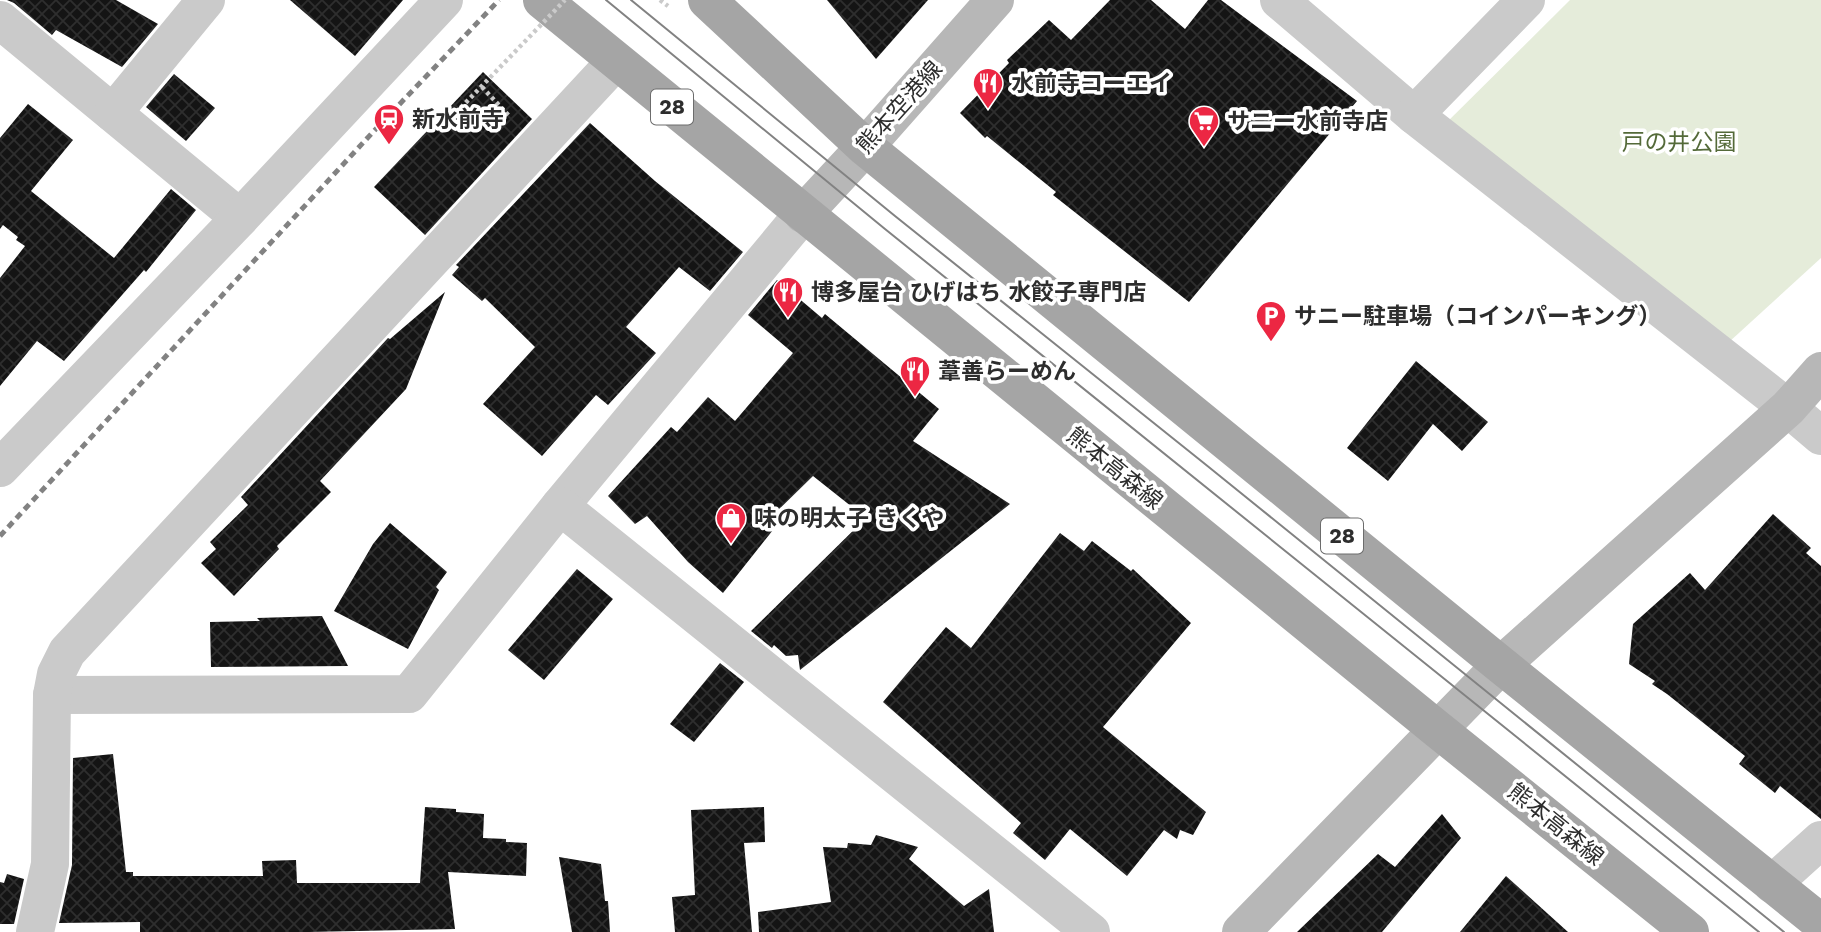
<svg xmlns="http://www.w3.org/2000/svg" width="1821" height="932" viewBox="0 0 1821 932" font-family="'Work Sans','Noto Sans JP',sans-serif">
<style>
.green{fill:#e5ecda}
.building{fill:url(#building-cross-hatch)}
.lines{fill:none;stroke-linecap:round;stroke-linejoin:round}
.path{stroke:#cacaca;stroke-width:4.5;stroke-dasharray:3.5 3.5;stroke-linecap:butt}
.street{stroke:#cacaca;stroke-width:38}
.secondary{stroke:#b7b7b7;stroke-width:38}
.primary{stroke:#a5a5a5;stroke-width:38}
.tram{stroke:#828282;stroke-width:2}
.rail{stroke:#828282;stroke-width:5;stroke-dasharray:7 5;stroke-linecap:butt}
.path-bridge{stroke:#cacaca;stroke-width:4.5;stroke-dasharray:3.5 3.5;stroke-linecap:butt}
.labels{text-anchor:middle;stroke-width:7;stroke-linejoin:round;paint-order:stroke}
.shield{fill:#fff;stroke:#6c6c6c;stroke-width:2}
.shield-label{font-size:21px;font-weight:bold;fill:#2d2d2d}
.poi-label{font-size:23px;font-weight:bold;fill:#2d2d2d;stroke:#fff;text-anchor:start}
.street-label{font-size:23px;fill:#2d2d2d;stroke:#fff}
.park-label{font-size:23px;fill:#546a39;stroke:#fff}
</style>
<defs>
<pattern id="building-cross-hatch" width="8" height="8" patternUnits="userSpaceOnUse" patternTransform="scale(1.75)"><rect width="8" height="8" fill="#141414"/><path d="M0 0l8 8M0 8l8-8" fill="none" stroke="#2e2e2e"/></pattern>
</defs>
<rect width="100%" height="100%" fill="#fff"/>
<path class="green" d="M 1570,0 L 1821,0 L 1821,258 L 1717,353 L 1436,133 Z"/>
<g class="building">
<path d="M 7,0 L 116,0 L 158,24 L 122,67 L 56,30 L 52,35 L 14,3 Z"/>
<path d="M 290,0 L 403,0 L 355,56 Z"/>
<path d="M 827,0 L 928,0 L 876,59 Z"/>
<path d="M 1110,0 L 1151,0 L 1185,29 L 1208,0 L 1221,0 L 1357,101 L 1189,302 L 1053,195 L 1056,192 L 987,136 L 985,138 L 960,113 L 1009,63 L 1007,60 L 1049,20 L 1071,40 Z"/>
<path d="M 483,72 L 532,119 L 425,235 L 374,187 Z"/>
<path d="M 174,74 L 215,108 L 186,141 L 146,107 Z"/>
<path d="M 28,104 L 73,140 L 31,191 L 114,258 L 171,189 L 196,210 L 146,272 L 144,270 L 64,361 L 37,341 L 0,386 L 0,278 L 25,246 L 16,240 L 18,237 L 3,225 L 0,229 L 0,138 Z"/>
<path d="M 590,123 L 655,181 L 743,252 L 710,291 L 679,267 L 626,327 L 656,353 L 608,405 L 596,395 L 542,456 L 483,404 L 535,347 L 485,298 L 482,301 L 452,275 L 459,267 L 456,265 Z"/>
<path d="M 777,280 L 822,318 L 825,314 L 939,409 L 913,441 L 1010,504 L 800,670 L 798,655 L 786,656 L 774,645 L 772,648 L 751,631 L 866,518 L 813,476 L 765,523 L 773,530 L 723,593 L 688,562 L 647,516 L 635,524 L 608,496 L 671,427 L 677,432 L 708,397 L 735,421 L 793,353 L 748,315 Z"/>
<path d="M 445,292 L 406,389 L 320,481 L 331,492 L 277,546 L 279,549 L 234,596 L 201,563 L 216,549 L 210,542 L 248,505 L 241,497 L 388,338 L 390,339 Z"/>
<path d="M 1416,361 L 1488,422 L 1462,451 L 1433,424 L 1388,481 L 1347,448 Z"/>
<path d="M 1773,514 L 1811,548 L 1806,553 L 1821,566 L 1821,819 L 1780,786 L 1775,793 L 1739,764 L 1745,756 L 1667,694 L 1652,684 L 1655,681 L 1629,664 L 1633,624 L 1690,573 L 1705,590 Z"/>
<path d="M 390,523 L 447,572 L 436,587 L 439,590 L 408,649 L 334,611 L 373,544 Z"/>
<path d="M 1060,533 L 1084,551 L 1092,541 L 1131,571 L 1133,569 L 1191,623 L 1103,727 L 1206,812 L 1193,835 L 1180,830 L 1177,839 L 1164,830 L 1127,876 L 1070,829 L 1045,860 L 1013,833 L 1021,823 L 883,702 L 946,627 L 971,648 Z"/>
<path d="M 577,569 L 613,599 L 544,680 L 508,650 Z"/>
<path d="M 322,616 L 348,666 L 211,667 L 210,622 L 260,621 L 257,618 Z"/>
<path d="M 720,663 L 744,682 L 694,742 L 670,724 Z"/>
<path d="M 113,754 L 126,872 L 133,872 L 133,876 L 263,876 L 262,861 L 296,860 L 297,883 L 420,883 L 425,807 L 456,809 L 456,812 L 484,814 L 483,838 L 506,839 L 506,842 L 527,843 L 526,876 L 448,872 L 455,929 L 309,932 L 140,932 L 140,922 L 59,923 L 72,865 L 73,758 Z"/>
<path d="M 764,807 L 765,842 L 744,843 L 752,932 L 675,932 L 672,897 L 695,895 L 691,810 Z"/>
<path d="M 1442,814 L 1461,838 L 1382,932 L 1297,932 L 1378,854 L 1395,867 Z"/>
<path d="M 876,835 L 918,847 L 909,859 L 964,906 L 989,889 L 994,932 L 759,932 L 758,912 L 831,902 L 823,847 L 847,848 L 848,843 L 871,845 Z"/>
<path d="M 559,857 L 601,864 L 605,901 L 608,901 L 610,932 L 572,932 Z"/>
<path d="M 7,874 L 24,879 L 14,924 L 0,924 L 0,882 L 4,883 Z"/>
<path d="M 1506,876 L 1568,932 L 1460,932 Z"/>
</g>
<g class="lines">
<g class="path">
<path d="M 660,0 L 668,6"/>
<path d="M 482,87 L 510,117"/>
<path d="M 478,112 L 496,131"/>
</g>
<g class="street">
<path d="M 1279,0 L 1414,115"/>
<path d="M 1526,0 L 1414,115 L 1788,408 L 1821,436"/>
<path d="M 0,20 L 240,218"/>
<path d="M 113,113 L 206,0"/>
<path d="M 0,468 L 240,218 L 444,0"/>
<path d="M 560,506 L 803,214"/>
<path d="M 52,695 L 409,694 L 560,506 L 1091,932"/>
<path d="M 1772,884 L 1821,840"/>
<path d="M 35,932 L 50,864 L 52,695 L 56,674 L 67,652 L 616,61"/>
</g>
<g class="secondary">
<path d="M 803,214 L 865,147 L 995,0"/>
<path d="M 1241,932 L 1501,665 L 1788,408 L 1821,371"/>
</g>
<g class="primary">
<path d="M 542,0 L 1437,729 L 1690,932"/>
<path d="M 707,0 L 865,147 L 1501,665 L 1821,923"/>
</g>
<g class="tram">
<path d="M 606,0 L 885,229 L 1759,932"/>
<path d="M 631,0 L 895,216 L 1205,464 L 1784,932"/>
</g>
<path class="rail" d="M 0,536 L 373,132 L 499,0"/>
<path class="path-bridge" d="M 440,118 L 447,122 L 565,0"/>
</g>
<defs>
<g id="restaurant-pin" transform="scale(1.575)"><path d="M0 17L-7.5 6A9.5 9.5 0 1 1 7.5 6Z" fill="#ec2743" stroke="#fff"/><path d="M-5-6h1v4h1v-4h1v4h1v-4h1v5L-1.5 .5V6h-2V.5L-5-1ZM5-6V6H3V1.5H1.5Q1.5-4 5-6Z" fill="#fff"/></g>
<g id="station-pin" transform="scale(1.575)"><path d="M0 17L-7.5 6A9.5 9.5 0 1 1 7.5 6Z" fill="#ec2743" stroke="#fff"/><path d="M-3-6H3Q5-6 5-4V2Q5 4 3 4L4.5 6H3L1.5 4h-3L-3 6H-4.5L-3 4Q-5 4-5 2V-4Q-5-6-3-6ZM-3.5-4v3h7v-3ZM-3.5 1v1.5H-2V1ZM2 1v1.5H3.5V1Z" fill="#fff"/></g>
<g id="supermarket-pin" transform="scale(1.575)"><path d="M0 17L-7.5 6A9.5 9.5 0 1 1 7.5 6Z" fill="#ec2743" stroke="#fff"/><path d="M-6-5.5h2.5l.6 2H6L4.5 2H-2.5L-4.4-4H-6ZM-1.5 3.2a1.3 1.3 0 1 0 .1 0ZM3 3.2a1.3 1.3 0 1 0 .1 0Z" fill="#fff"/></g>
<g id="parking-pin" transform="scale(1.575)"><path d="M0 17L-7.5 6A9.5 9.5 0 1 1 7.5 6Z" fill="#ec2743" stroke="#fff"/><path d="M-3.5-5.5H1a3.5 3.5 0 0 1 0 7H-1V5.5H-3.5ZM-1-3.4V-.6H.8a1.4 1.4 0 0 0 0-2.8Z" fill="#fff"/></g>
<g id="shop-pin" transform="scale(1.575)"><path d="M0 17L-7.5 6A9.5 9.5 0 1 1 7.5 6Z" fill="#ec2743" stroke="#fff"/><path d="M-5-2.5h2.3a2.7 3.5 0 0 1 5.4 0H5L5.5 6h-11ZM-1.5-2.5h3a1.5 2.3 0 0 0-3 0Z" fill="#fff"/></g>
</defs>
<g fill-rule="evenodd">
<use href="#restaurant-pin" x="988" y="83"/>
<use href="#station-pin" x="389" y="119"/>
<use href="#supermarket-pin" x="1204" y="121"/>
<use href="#restaurant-pin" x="788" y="292"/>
<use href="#parking-pin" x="1271" y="316"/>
<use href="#restaurant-pin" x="915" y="371"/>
<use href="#shop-pin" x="731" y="518"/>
</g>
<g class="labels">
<g class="shield">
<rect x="651" y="89.5" width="42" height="35" rx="5"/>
<rect x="1321" y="518.5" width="42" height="35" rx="5"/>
</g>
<g class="shield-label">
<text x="672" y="114">28</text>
<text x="1342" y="543">28</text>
</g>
<g class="poi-label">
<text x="1011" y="91">水前寺コーエイ</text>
<text x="412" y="127">新水前寺</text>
<text x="1227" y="129">サニー水前寺店</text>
<text x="811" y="300">博多屋台 ひげはち 水餃子専門店</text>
<text x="1294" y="324">サニー駐車場（コインパーキング）</text>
<text x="938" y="379">葦善らーめん</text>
<text x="754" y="526">味の明太子 きくや</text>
</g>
<g class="street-label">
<text transform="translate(899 107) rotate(-48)" y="8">熊本空港線</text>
<text transform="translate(1115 468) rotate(39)" y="8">熊本高森線</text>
<text transform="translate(1556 824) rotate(39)" y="8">熊本高森線</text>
</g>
<g class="park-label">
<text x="1679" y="150">戸の井公園</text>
</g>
</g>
</svg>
